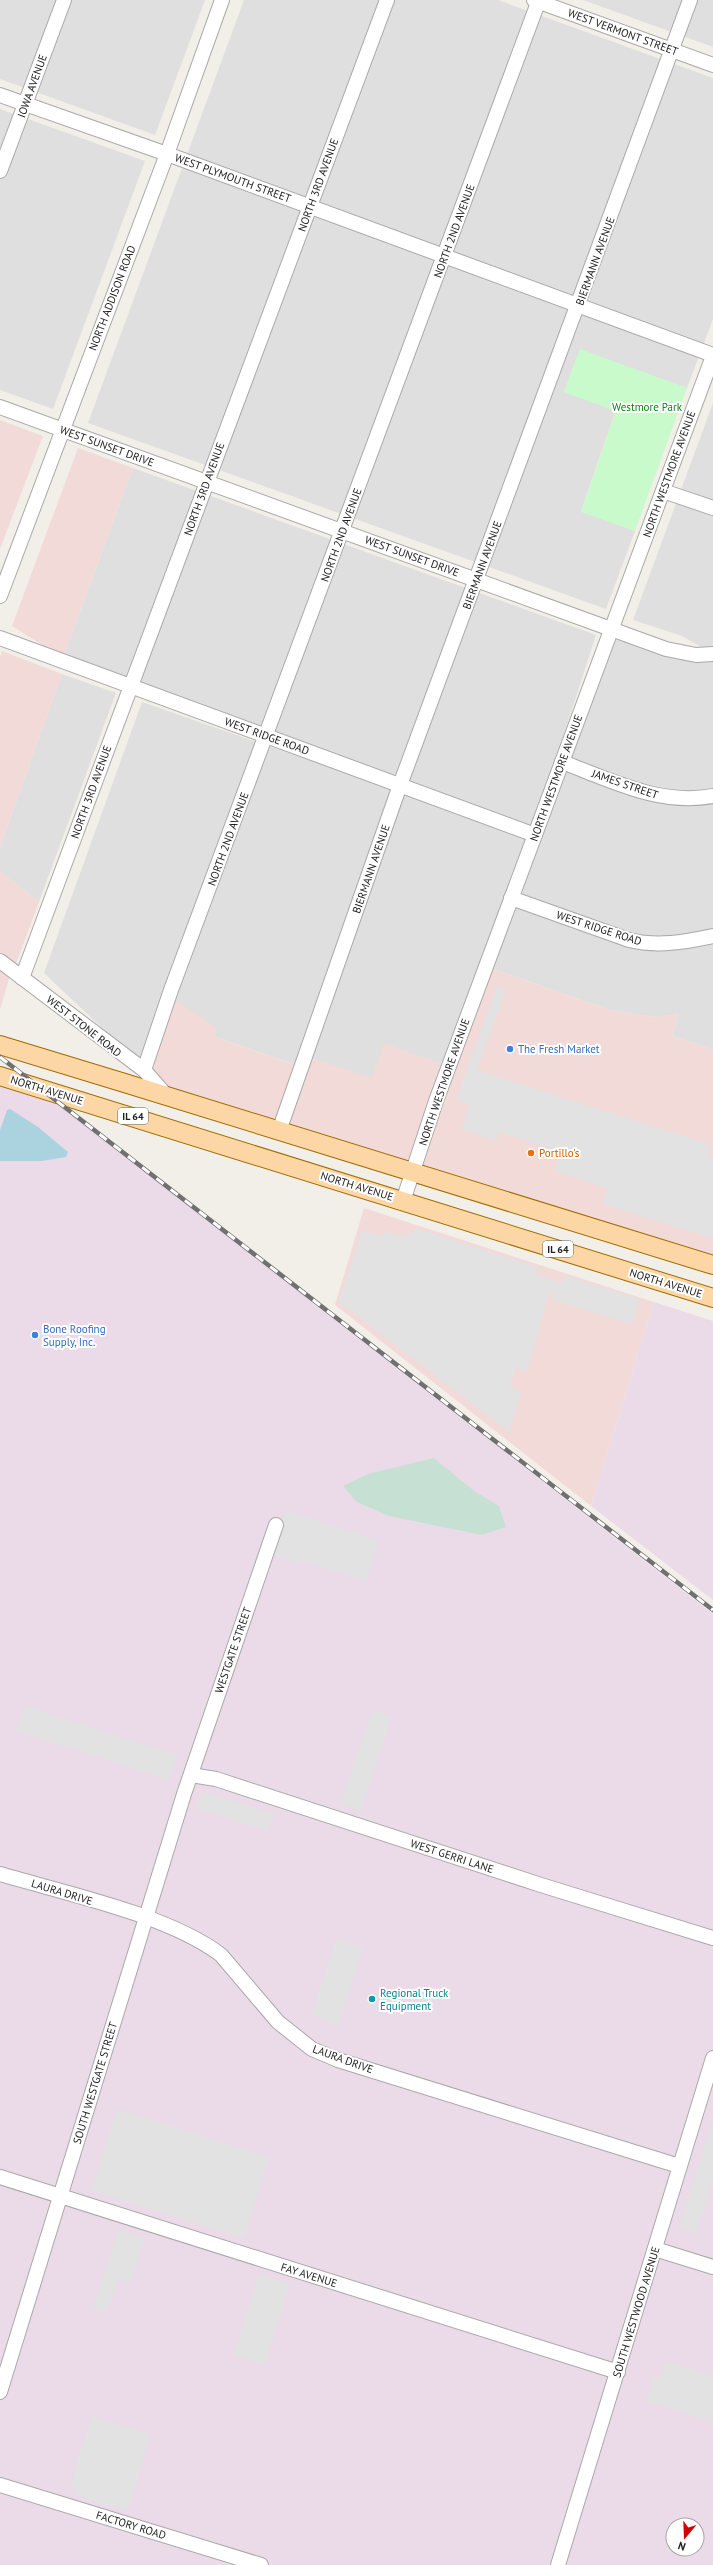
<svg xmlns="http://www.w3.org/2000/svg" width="713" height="2565" viewBox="0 0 713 2565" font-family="'PT Sans',sans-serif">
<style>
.residential{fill:#e0dfdf}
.commercial{fill:#f2dad9}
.industrial{fill:#ebdbe8;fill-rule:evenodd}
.wetland{fill:#c6e0d4}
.park{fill:#c8facc}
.parking{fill:#e2e2e2}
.water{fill:#aad3df}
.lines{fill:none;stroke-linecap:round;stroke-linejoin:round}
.minor-casing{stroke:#a9a9a9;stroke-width:16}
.major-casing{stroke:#a06b00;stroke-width:20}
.minor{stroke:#fff;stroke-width:14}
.major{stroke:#fcd6a4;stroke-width:18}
.rail-casing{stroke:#707070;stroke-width:4.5}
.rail{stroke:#fff;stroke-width:3;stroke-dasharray:9;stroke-linecap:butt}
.shop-dot{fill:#3f7fe0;stroke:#fff;stroke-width:1.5}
.food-dot{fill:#e8710a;stroke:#fff;stroke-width:1.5}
.culture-dot{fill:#0f9aa8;stroke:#fff;stroke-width:1.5}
.labels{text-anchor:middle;stroke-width:4;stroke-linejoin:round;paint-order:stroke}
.shield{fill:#fff;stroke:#646464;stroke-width:1}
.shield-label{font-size:10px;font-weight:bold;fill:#222}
.street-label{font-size:11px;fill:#222;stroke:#fff}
.park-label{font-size:11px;fill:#0c8416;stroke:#fff}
.shop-label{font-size:11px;fill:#366cbe;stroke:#fff;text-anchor:start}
.food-label{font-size:11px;fill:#c56008;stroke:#fff;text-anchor:start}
.culture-label{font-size:11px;fill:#0d838f;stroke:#fff;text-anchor:start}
</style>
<rect width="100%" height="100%" fill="#f2efe9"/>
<g class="residential">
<path d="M 0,0 L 205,0 L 155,135 L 0,79 Z"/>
<path d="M 244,0 L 498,0 L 713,78 L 713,319 L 687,388 L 580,350 L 564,392 L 616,410 L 581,511 L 635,531 L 606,609 L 88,423 Z"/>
<path d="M 583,0 L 713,0 L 713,47 Z"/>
<path d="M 0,109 L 145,161 L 53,409 L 0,390 Z"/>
<path d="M 713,403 L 713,650 L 708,651 L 682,636 L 633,620 Z"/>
<path d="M 133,468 L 596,635 L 533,830 L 63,658 Z"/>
<path d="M 614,634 L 713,658 L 713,1050 L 672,1036 L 679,1014 L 657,1017 L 612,1011 L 491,968 Z"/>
<path d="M 62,674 L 116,693 L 39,902 L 0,871 L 0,847 Z"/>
<path d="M 142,702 L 530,837 L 446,1065 L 372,1079 L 308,1058 L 305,1068 L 215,1037 L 143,1067 L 44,973 Z"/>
</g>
<g class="commercial">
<path d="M 0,420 L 43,436 L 0,549 Z"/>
<path d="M 78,448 L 133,468 L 63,658 L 12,626 Z"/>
<path d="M 2,651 L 62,674 L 0,847 L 0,657 Z"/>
<path d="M 0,871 L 39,902 L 16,964 L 0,952 Z"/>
<path d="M 0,964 L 11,972 L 0,1010 Z"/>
<path d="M 491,968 L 612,1011 L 657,1017 L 679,1014 L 672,1036 L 713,1050 L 713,1261 L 417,1171 Z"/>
<path d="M 168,995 L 217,1028 L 215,1037 L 304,1068 L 308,1057 L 372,1078 L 384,1043 L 446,1065 L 411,1170 L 168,1092 L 143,1067 Z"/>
<path d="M 364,1208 L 654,1302 L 591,1506 L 335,1305 Z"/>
</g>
<g class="industrial">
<path d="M 0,1078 L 41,1091 L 713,1614 L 713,2565 L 0,2565 ZM 673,2525 L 697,2525 L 697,2549 L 673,2549 Z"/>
<path d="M 654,1302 L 713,1321 L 713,1600 L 591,1506 Z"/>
</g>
<path class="wetland" d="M 434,1458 L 474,1491 L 499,1506 L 506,1527 L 482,1535 L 389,1516 L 357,1502 L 343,1486 L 368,1474 Z"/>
<path class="park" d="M 580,349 L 687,388 L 635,531 L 581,512 L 616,411 L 564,392 Z"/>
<g class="parking">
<path d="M 497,986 L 506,989 L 477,1070 L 711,1145 L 707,1156 L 713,1158 L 713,1238 L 603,1204 L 607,1188 L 555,1171 L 561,1151 L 499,1132 L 496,1141 L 462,1129 L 470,1105 L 456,1100 Z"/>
<path d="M 418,1229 L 538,1267 L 535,1274 L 562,1283 L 565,1276 L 640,1299 L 632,1324 L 553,1300 L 554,1292 L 549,1294 L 527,1372 L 516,1368 L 510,1388 L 522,1392 L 509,1432 L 339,1302 L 362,1230 L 382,1236 L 384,1231 L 403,1237 Z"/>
<path d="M 286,1511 L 379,1541 L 366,1581 L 300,1560 L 298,1564 L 277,1557 L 275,1553 L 269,1552 Z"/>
<path d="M 24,1706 L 177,1755 L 169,1780 L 16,1731 Z"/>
<path d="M 372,1710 L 391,1716 L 361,1811 L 340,1804 Z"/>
<path d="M 205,1793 L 274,1814 L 268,1831 L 197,1808 L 201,1794 Z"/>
<path d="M 337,1939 L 363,1947 L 338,2027 L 312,2014 Z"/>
<path d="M 117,2109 L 269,2157 L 244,2238 L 92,2190 Z"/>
<path d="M 713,2119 L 713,2179 L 696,2234 L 679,2229 Z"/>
<path d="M 118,2230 L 145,2239 L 130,2283 L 118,2279 L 107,2313 L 93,2309 Z"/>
<path d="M 259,2274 L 290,2284 L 265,2365 L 234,2355 Z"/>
<path d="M 666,2361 L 713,2376 L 713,2422 L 647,2401 L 654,2377 L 660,2379 Z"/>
<path d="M 92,2416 L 151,2434 L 127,2511 L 75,2495 L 77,2490 L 70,2487 Z"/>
</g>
<path class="water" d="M 10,1109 L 38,1127 L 68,1152 L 66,1157 L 42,1161 L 0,1161 L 0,1130 L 7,1110 Z"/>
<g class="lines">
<g class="minor-casing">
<g id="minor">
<path d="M 534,0 L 713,65"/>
<path d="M 0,95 L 167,154 L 713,355"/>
<path d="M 0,171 L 64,0"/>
<path d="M 0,407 L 666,649 L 696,655 L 713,654"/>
<path d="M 663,491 L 713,508"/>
<path d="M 0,596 L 167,154 L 222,0"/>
<path d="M 0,638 L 535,835"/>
<path d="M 562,762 C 611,780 659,806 713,796"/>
<path d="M 511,898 L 629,940 C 658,947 684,942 713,936"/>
<path d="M 0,961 L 144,1070 L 165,1094"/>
<path d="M 22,978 L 387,0"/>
<path d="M 144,1070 L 171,990 L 539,0"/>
<path d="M 279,1131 L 400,785 L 690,0"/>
<path d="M 403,1201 L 436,1101 L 713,356"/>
<path d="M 191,1775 L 216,1779 L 541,1885 L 713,1938"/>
<path d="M 0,1874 C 64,1893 169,1915 221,1955 L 278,2022 L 312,2049 L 338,2060 L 679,2166"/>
<path d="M 0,2177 L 618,2372"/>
<path d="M 655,2249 L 713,2267"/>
<path d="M 0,2392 L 184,1794 L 276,1525"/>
<path d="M 0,2485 L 261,2565"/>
<path d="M 558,2565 L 713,2058"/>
</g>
</g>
<g class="major-casing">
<g id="major">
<path d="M 0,1045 C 238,1117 475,1192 713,1265"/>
<path d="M 0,1076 L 713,1298"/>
</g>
</g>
<use href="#minor" class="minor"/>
<use href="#major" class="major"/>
<g class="rail-casing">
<path id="rail" d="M 0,1057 L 713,1610"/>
</g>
<use href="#rail" class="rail"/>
</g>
<g class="shop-dot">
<circle cx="510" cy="1049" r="4"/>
<circle cx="35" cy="1335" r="4"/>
</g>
<circle class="food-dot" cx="531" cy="1153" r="4"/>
<circle class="culture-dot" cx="372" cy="1999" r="4"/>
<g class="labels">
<g class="shield">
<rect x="118" y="1108" width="30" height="16" rx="3"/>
<rect x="543" y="1241" width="30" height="16" rx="3"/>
</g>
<g class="shield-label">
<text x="133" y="1120">IL 64</text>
<text x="558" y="1253">IL 64</text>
</g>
<g class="street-label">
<text transform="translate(623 32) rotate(20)" y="4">WEST VERMONT STREET</text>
<text transform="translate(32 86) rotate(-70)" y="4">IOWA AVENUE</text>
<text transform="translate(233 178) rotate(20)" y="4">WEST PLYMOUTH STREET</text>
<text transform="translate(318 185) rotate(-70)" y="4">NORTH 3RD AVENUE</text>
<text transform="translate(454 231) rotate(-70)" y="4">NORTH 2ND AVENUE</text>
<text transform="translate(595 261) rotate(-70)" y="4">BIERMANN AVENUE</text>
<text transform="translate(112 298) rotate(-69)" y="4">NORTH ADDISON ROAD</text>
<text transform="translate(107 446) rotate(20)" y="4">WEST SUNSET DRIVE</text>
<text transform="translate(669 474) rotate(-70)" y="4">NORTH WESTMORE AVENUE</text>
<text transform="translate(204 489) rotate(-70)" y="4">NORTH 3RD AVENUE</text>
<text transform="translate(341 535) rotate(-70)" y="4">NORTH 2ND AVENUE</text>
<text transform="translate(412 556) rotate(20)" y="4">WEST SUNSET DRIVE</text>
<text transform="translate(482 565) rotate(-70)" y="4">BIERMANN AVENUE</text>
<text transform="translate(267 736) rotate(20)" y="4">WEST RIDGE ROAD</text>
<text transform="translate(556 778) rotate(-70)" y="4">NORTH WESTMORE AVENUE</text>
<text transform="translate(625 784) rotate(19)" y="4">JAMES STREET</text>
<text transform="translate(91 792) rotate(-70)" y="4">NORTH 3RD AVENUE</text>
<text transform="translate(228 839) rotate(-70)" y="4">NORTH 2ND AVENUE</text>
<text transform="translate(371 869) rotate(-71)" y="4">BIERMANN AVENUE</text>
<text transform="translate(599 928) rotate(18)" y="4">WEST RIDGE ROAD</text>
<text transform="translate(84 1026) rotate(38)" y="4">WEST STONE ROAD</text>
<text transform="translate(444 1082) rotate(-71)" y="4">NORTH WESTMORE AVENUE</text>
<text transform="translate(47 1090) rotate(17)" y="4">NORTH AVENUE</text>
<text transform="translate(357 1186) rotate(17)" y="4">NORTH AVENUE</text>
<text transform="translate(666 1283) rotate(17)" y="4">NORTH AVENUE</text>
<text transform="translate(233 1650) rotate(-71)" y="4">WESTGATE STREET</text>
<text transform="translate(452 1856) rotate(18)" y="4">WEST GERRI LANE</text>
<text transform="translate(62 1892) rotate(17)" y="4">LAURA DRIVE</text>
<text transform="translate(343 2059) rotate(20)" y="4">LAURA DRIVE</text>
<text transform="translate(95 2083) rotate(-73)" y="4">SOUTH WESTGATE STREET</text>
<text transform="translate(309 2275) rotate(17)" y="4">FAY AVENUE</text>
<text transform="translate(636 2312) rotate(-73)" y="4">SOUTH WESTWOOD AVENUE</text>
<text transform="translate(131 2525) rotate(17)" y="4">FACTORY ROAD</text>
</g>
<g class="park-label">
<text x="647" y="411">Westmore Park</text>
</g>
<g class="shop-label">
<text x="518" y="1053">The Fresh Market</text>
<text x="43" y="1333">Bone Roofing<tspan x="43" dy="13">Supply, Inc.</tspan></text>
</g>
<g class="food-label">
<text x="539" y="1157">Portillo's</text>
</g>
<g class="culture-label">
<text x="380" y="1997">Regional Truck<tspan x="380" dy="13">Equipment</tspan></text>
</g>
</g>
<g transform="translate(685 2537) rotate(199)"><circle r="19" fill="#ffffff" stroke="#a7a7a7"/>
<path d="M0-3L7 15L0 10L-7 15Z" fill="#d40000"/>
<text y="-6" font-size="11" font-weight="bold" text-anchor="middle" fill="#222222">N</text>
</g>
</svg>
